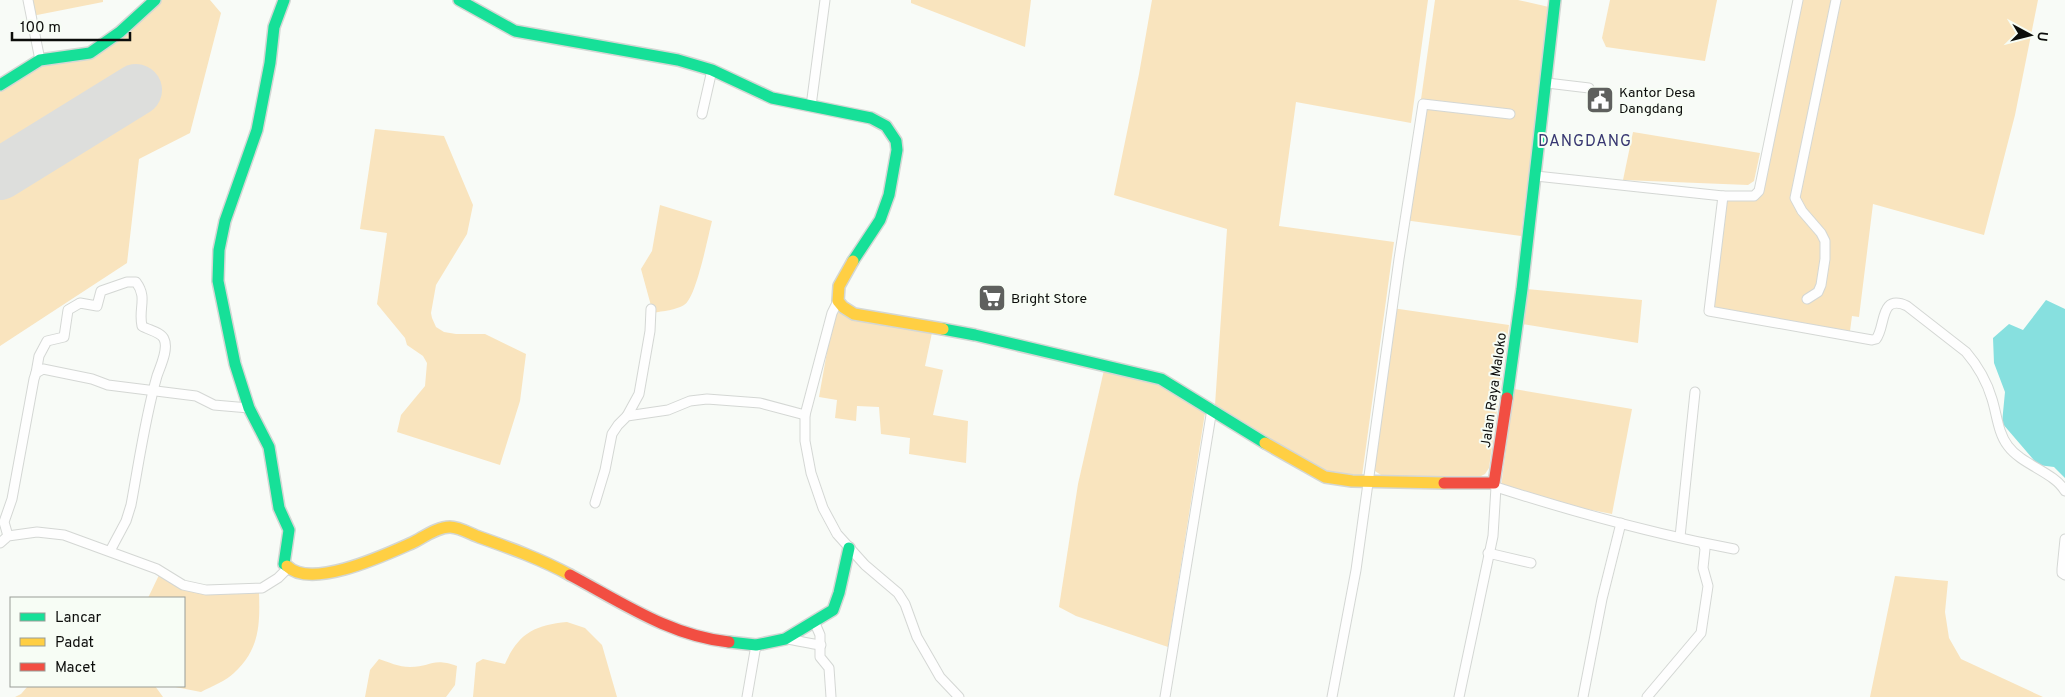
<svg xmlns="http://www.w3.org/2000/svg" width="2065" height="697" viewBox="0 0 2065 697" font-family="Overpass,sans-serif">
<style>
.green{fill:#f9e4be}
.water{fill:#87e0df}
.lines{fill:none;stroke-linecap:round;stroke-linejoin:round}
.runway{stroke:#dddedc;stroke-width:52}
.street-casing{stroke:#d4d7d4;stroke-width:11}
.fast-casing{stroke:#d4d7d4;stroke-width:14}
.slow-casing{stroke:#d4d7d4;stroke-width:14}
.jam-casing{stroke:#d4d7d4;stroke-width:14}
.street{stroke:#fefefe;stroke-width:9}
.fast{stroke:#16e098;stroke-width:11}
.slow{stroke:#ffcf43;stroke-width:11}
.jam{stroke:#f24e42;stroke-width:11}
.labels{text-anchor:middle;stroke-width:4;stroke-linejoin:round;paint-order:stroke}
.poi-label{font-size:14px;fill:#0c0d0b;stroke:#f7fdf5;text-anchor:start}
.street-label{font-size:14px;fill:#0c0d0b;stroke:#f7fdf5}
.quarter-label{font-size:16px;letter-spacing:1px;fill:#383772;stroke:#f7fdf5}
</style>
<rect width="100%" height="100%" fill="#f8fbf7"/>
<g class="green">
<path d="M 29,0 L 103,0 L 103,2 L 32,16 Z"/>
<path d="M 153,0 L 210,0 L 221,13 L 190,133 L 139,159 L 127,263 L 0,346 L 0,184 L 100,123 L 111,129 L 146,107 L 125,72 L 90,93 L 89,106 L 0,161 L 0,89 L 37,61 L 98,49 Z"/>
<path d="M 911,0 L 1031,0 L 1025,47 L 911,3 Z"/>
<path d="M 1152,0 L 1428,0 L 1411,123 L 1296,102 L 1279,226 L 1394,242 L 1362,476 L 1337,476 L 1318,471 L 1215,405 L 1227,229 L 1114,195 L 1139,74 Z"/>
<path d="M 1435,0 L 1518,0 L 1549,7 L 1521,236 L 1404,220 Z"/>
<path d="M 1610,0 L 1717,0 L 1705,61 L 1606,47 L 1602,38 Z"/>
<path d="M 1802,0 L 2038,0 L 2015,115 L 1984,235 L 1873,204 L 1859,317 L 1852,316 L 1850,331 L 1709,307 L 1726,194 L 1760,196 Z"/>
<path d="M 375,129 L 444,136 L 473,205 L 467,234 L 436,285 L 431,313 L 432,318 L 436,327 L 444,332 L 456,334 L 485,334 L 526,354 L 520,401 L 500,465 L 397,432 L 401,415 L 425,386 L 427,363 L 423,356 L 407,345 L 405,338 L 377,304 L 387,233 L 360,229 Z"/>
<path d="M 1633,132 L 1760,153 L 1754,181 L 1748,185 L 1623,180 Z"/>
<path d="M 660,205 L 712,221 C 708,236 696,299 684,305 C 676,310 663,311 653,313 L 641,269 L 652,251 Z"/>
<path d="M 1527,289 L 1642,300 L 1638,343 L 1522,324 Z"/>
<path d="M 1392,308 L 1509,325 L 1489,468 L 1485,474 L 1475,479 L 1381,475 L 1372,469 Z"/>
<path d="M 837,312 L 867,321 L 933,328 L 925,366 L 943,370 L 933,415 L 968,421 L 966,463 L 909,454 L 910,438 L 881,434 L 879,407 L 857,406 L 856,421 L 835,418 L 837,400 L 819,397 L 831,329 Z"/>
<path d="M 1104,370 L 1161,385 L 1205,413 L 1168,647 L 1076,616 L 1059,607 L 1078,484 Z"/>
<path d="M 1514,389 L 1632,409 L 1612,514 L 1525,497 L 1501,487 Z"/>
<path d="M 159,575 L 185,588 L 259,592 C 260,624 260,649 234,673 C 226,681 212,686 201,692 L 170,686 L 184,686 L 184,598 L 148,598 Z"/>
<path d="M 1895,576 L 1948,581 L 1945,612 L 1949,638 L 1961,659 L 2043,697 L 1870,697 Z"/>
<path d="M 567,622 L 585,628 L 602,645 L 617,697 L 473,697 L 476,663 L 483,659 L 505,664 C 518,634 534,625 567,622 Z"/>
<path d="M 379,659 C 388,662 399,667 410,667 C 431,667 432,657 457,666 L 455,685 L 446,697 L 365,697 L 370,670 Z"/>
<path d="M 28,686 L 155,686 L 163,697 L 15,697 L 21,694 Z"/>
</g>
<path class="water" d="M 2046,300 L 2065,309 L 2065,478 L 2054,467 L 2038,465 L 2002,423 L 2005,392 L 1994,363 L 1993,338 L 2009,324 L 2023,330 Z"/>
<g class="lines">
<path class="runway" d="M 0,174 L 136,90"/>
<g class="street-casing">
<g id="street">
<path d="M 28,0 L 40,60"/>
<path d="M 1547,83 L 1589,88"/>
<path d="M 811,106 L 825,0"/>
<path d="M 702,114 L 712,70"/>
<path d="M 1536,176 L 1723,196 L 1754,196 L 1759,191 L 1798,0"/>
<path d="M 1723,196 L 1709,311 L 1872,340 L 1876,339 C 1886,327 1879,293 1907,306 L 1966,352 C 1978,366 1987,382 1992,399 C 1997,415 1998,433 2008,446 C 2022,465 2054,472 2065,491"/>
<path d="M 1807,299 L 1818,292 L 1821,285 L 1825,259 L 1825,241 L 1821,233 L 1802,211 L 1795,198 L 1836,0"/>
<path d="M 838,301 L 832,313 L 805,415 L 805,441 L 811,473 L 823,508 L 837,534 L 865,565 L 898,593 L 905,604 L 917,637 L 932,663 L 940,677 L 959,697"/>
<path d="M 36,373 L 39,356 L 47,341 L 64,337 L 68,310 L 80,303 L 97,306 L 101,291 L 127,282 L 136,282 C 148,298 138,308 142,326 C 148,330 161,332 164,339 C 169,349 160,367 157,376 C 145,418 139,462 131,505 L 126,521 L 110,551"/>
<path d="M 627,416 L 639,394 L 650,331 L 651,309"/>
<path d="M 1492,484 L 1496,487 C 1574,512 1654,534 1734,549"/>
<path d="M 595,503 L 605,470 L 612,434 L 618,425 L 627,416 L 668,410 L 690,401 L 707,399 L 760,403 L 805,415"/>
<path d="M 8,536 L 4,522 L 12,499 L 34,379 L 36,373 L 43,369 L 92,379 L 108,385 L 196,396 L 214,405 L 249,408"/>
<path d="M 1680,537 L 1695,392"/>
<path d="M 2065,539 L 2062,569 L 2062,573 L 2065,575"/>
<path d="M 0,543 L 8,536 L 37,532 L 64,535 L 157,569 L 183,585 L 206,590 L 262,588 L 278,578 L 287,569"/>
<path d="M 1488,553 L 1531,563"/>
<path d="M 814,621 L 820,635 L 820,657 L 829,668 L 831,697"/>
<path d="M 785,639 C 798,640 809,644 821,645"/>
<path d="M 747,697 L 756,645"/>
<path d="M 1165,697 L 1212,409"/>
<path d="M 1332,697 L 1356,570 L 1399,259 L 1423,104 L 1510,114"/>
<path d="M 1459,697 L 1493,536 L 1496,487"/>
<path d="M 1583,697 L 1602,599 L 1621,523"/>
<path d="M 1647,697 L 1701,633 L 1708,586 L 1703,568 L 1705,549 L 1703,543"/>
</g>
</g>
<g class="fast-casing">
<g id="fast">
<path d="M 284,0 L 274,27 L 270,63 L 257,130 L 225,221 L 219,250 L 218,281 L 235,364 L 249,408 L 269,447 L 279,508 L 289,530 L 284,564 L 287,566"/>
<path d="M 459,0 L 515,31 L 678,60 L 712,70 L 772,98 L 871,118 L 886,126 L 896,141 L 897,150 L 889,195 L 880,220 L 853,261"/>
<path d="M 0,85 L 40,60 L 90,53 L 120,32 L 155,0"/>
<path d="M 943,329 L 975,335 L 1161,379 L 1265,443"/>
<path d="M 1507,398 L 1522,289 L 1555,0"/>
<path d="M 729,642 L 756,645 L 785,639 L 833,610 L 839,593 L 849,548"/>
</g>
</g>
<g class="slow-casing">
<g id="slow">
<path d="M 853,261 L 839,286 L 838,301 L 843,307 L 854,314 L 943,329"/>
<path d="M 1265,443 L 1325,477 L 1352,481 L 1444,483"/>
<path d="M 287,566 C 311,590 385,555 412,543 C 424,537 437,527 450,527 C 459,527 471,534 479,537 C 510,548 541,559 570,575"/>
</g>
</g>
<g class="jam-casing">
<g id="jam">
<path d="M 1444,483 L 1494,483 L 1507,398"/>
<path d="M 570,575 C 621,602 670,636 729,642"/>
</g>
</g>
<use href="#street" class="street"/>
<use href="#fast" class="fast"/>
<use href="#slow" class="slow"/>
<use href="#jam" class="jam"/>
</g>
<defs>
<g id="civic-square" transform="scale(1.4375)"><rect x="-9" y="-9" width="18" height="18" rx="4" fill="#5f605e" stroke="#f7fdf5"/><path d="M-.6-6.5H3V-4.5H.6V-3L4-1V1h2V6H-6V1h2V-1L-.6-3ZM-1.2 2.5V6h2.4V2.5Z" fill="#fff"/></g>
<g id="supermarket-square" transform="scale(1.4375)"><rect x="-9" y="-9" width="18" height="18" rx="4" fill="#5f605e" stroke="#f7fdf5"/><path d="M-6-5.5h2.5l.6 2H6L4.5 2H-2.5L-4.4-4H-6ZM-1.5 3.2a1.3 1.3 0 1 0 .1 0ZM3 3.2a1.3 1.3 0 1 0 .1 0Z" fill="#fff"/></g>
</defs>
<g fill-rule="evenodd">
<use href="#civic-square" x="1600" y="100"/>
<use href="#supermarket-square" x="992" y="298"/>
</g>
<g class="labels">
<g class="poi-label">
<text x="1619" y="97">Kantor Desa<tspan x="1619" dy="16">Dangdang</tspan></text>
<text x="1011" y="303">Bright Store</text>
</g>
<g class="street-label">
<text transform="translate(1493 390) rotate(-82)" y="5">Jalan Raya Maloko</text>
</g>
<g class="quarter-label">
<text x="1585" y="146">DANGDANG</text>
</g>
</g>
<rect x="10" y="597" width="175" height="90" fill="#f7fdf5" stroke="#999d97"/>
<rect x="20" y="613" width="25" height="8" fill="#16e098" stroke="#999d97"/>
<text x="55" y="622" font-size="15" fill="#0c0d0b">Lancar</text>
<rect x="20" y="638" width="25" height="8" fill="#ffcf43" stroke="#999d97"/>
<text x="55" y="647" font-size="15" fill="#0c0d0b">Padat</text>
<rect x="20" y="663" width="25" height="8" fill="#f24e42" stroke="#999d97"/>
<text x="55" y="672" font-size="15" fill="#0c0d0b">Macet</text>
<g transform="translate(2030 35) rotate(97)" stroke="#f7fdf5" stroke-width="4" paint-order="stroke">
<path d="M0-4L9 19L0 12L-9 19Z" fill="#0c0d0b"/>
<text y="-8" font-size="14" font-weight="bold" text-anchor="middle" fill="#0c0d0b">U</text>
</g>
<path d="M12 32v8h118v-8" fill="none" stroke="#0c0d0b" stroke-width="2.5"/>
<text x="20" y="32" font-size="15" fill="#0c0d0b" stroke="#f7fdf5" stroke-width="4" paint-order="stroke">100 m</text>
</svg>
